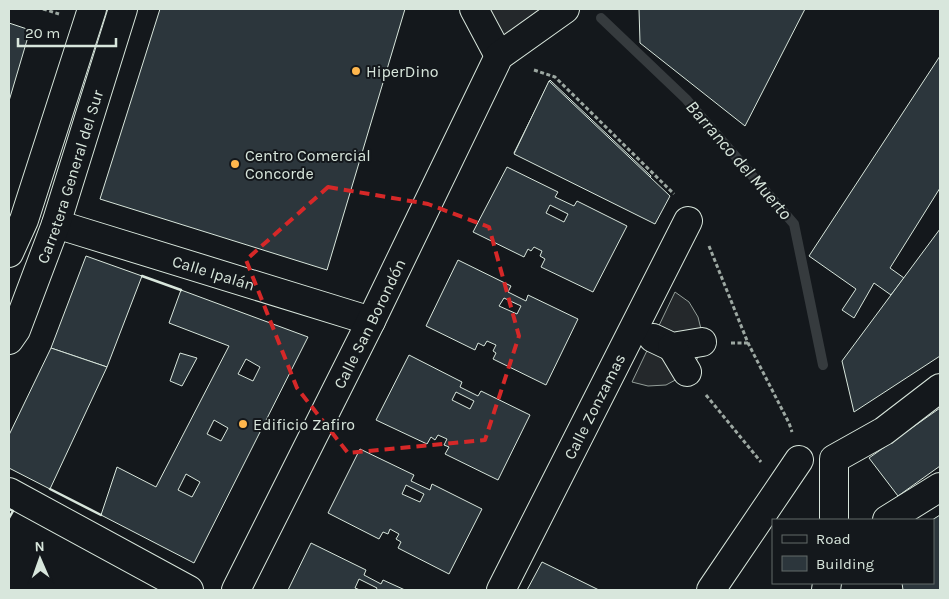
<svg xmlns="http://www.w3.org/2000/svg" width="949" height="599" viewBox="0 0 949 599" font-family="Karla,sans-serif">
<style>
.parking{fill:#24282b;stroke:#939e99}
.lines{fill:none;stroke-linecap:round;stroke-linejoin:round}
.stream{stroke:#363b3e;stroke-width:10}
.building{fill:#2c363c;stroke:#d8e6dc;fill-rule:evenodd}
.minor-casing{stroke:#d8e6dc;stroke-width:30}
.major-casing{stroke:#d8e6dc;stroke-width:30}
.path{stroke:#9da8a2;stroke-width:3;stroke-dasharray:4 2.5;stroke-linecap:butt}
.minor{stroke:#14181c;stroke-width:28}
.major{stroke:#14181c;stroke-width:28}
.wall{stroke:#d8e6dc;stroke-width:2.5}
.marked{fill:none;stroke:#d62828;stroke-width:4;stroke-dasharray:10 6;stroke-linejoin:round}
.poi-dot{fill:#ffb74d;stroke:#14181c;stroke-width:2}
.labels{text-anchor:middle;stroke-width:4;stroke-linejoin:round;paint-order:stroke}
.poi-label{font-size:16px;fill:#d8e6dc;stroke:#14181c;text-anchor:start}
.street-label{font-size:16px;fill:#d8e6dc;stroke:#14181c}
.water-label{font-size:18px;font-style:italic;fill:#d8e6dc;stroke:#14181c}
</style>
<rect width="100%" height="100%" fill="#14181c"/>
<g class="parking">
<path d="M 474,9 L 565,9 L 499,56 Z"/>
<path d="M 675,292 L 689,302 L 698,317 L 702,333 L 701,350 L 694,366 L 681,377 L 666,385 L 648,386 L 632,382 Z"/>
</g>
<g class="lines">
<path class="stream" d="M 601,18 L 686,99 L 794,224 L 823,365"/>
</g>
<g class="building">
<path d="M 160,9 L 405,9 L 327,270 L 100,199 Z"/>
<path d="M 639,9 L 805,9 L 745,126 L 640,43 Z"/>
<path d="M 9,23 L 30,30 L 9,101 Z"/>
<path d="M 940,56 L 940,188 L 890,268 L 904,278 L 891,295 L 874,283 L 854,318 L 842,310 L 856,289 L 809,256 Z"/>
<path d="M 550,80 L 651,176 L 634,212 L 514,153 Z"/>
<path d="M 549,81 L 670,196 L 655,224 L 514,154 Z"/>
<path d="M 507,167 L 558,192 L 555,197 L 574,206 L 577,201 L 627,226 L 593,292 L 541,267 L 545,259 L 540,256 L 542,251 L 534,247 L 531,251 L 528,249 L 524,257 L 473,232 ZM 550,205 L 568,214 L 564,222 L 546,213 Z"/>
<path d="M 940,229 L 940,356 L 854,412 L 842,361 Z"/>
<path d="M 86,256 L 142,276 L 107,367 L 51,348 Z"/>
<path d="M 458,260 L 511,286 L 508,292 L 526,301 L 528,295 L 578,319 L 546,385 L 493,359 L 496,353 L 493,351 L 496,345 L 487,341 L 484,346 L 478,343 L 475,350 L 426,326 ZM 504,298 L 521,306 L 517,314 L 499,306 Z"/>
<path d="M 181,290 L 308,337 L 194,563 L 101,515 L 117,467 L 156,487 L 229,346 L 169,323 ZM 246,359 L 260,367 L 253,381 L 238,374 ZM 214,420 L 228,428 L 221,441 L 207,434 ZM 186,474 L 200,482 L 192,497 L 178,490 Z"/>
<path d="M 51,348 L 107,367 L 50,489 L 9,468 L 9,435 Z"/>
<path d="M 180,353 L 197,358 L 182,386 L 170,381 Z"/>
<path d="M 409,355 L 462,382 L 460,387 L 478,396 L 481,391 L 530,415 L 498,480 L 445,454 L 449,447 L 444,445 L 447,439 L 438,435 L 435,440 L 431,437 L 427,444 L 376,420 ZM 456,392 L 474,401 L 470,409 L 452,400 Z"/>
<path d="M 940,408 L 940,466 L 898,496 L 869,458 Z"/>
<path d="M 360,449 L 414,475 L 411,481 L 430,490 L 432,484 L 482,509 L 449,574 L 398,548 L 401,542 L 396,539 L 399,534 L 390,529 L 388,534 L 383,532 L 379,539 L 328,513 ZM 406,485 L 424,494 L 420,502 L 402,494 Z"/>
<path d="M 940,515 L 940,590 L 903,590 L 902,583 L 933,583 L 932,520 Z"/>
<path d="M 311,543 L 366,570 L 364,575 L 381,584 L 383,580 L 405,590 L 376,590 L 377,588 L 359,579 L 355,588 L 360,590 L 288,590 Z"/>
<path d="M 542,562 L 599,590 L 527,590 Z"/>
</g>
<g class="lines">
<g class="minor-casing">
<g id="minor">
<path d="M 474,9 L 499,56"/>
<path id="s1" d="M 56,224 L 371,321"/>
<path d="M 653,338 L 672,347 L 702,342"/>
<path d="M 672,347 L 687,372"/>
<path d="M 9,492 L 189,590"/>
<path d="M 834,520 L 834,459 L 884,431 L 940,388"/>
<path d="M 887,520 L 940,487"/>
<path id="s2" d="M 236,590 L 371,321 L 499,56 L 565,9"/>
<path id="s3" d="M 501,590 L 688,221"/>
<path d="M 711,590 L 799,460"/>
<path d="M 826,590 L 827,583"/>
</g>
</g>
<g class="major-casing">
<g id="major">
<path d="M 9,253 L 24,220 L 92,9"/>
<path id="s4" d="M 9,340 L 16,330 L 56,224 L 123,9"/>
</g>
</g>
<g class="path">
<path d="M 43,9 L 59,14"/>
<path d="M 534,70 L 555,77 L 674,194"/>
<path d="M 709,246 L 748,343 L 789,423 L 792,432"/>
<path d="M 731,343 L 748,343"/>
<path d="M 706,395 L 761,462"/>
</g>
<use href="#minor" class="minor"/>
<use href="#major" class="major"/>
<g class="wall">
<path d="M 142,276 L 181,290"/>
<path d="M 50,489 L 101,515"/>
<path d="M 9,509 L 13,511 L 9,518"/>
</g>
</g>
<path class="marked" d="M 328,187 L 428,204 L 489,227 L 519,336 L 485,440 L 348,453 L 297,388 L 246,260 Z"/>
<g class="poi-dot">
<circle cx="356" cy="71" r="5"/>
<circle cx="235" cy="164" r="5"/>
<circle cx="243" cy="424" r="5"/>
</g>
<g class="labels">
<g class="poi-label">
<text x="366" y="77">HiperDino</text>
<text x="245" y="161">Centro Comercial<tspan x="245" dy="18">Concorde</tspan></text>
<text x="253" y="430">Edificio Zafiro</text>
</g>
<g class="street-label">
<text dy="6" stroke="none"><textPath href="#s4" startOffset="175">Carretera General del Sur</textPath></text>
<text dy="6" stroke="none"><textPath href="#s1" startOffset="165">Calle Ipalán</textPath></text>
<text dy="6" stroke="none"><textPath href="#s2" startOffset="298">Calle San Borondón</textPath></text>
<text dy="6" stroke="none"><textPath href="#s3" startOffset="206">Calle Zonzamas</textPath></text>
</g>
<g class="water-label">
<text transform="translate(739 160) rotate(49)" y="6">Barranco del Muerto</text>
</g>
</g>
<rect width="949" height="599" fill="none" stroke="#d8e6dc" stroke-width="20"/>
<rect x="772" y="519" width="162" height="65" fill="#14181c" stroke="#626a69"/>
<rect x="782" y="535" width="25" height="8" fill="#14181c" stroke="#626a69"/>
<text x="816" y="544" font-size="15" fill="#d8e6dc">Road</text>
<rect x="782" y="556" width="25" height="15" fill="#2c363c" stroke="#626a69"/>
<text x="816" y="569" font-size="15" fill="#d8e6dc">Building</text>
<g transform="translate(40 559) rotate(358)" stroke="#14181c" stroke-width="4" paint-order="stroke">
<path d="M0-4L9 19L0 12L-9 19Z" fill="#d8e6dc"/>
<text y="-8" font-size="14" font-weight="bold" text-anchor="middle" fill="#d8e6dc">N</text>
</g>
<path d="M18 38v8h98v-8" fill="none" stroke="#d8e6dc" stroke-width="2.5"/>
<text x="25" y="38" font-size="15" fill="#d8e6dc" stroke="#14181c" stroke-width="4" paint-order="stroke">20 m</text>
</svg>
